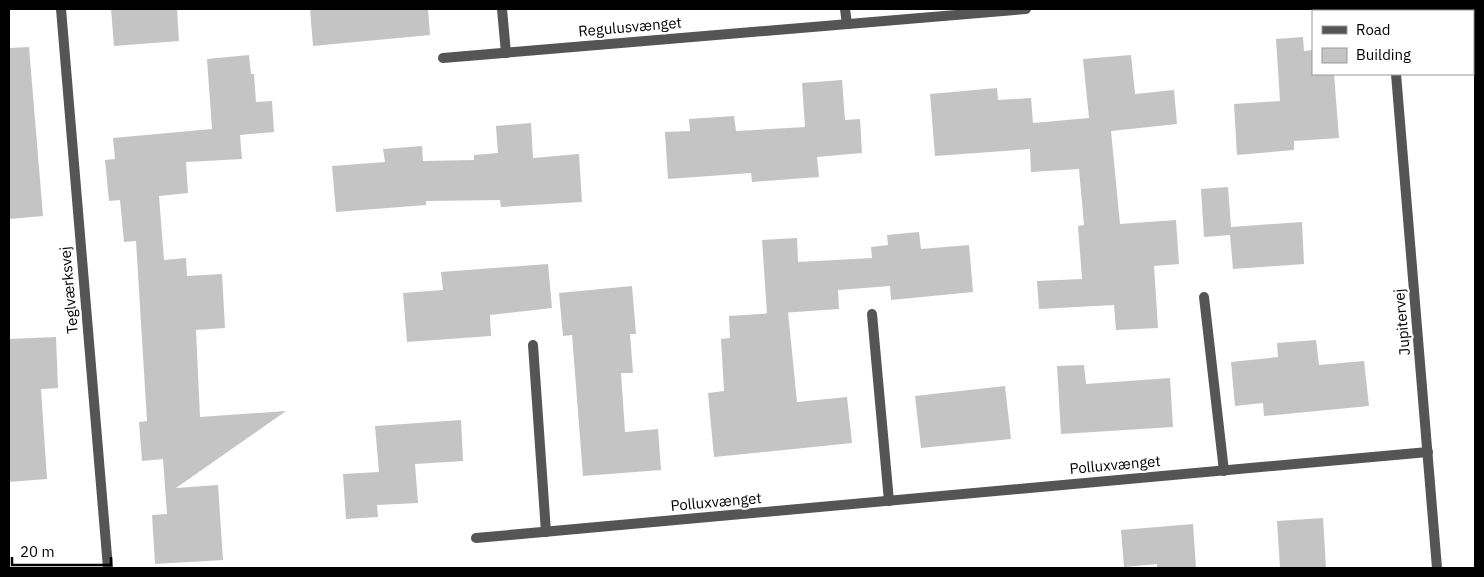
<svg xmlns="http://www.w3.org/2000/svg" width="1484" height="577" viewBox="0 0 1484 577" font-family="'IBM Plex Sans',sans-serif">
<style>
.building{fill:#c4c4c4}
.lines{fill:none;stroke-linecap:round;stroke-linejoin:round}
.minor{stroke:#555;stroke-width:10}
.labels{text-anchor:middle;stroke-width:4.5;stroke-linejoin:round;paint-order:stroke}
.street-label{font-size:15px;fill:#000;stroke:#fff}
</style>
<rect width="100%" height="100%" fill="#fff"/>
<g class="building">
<path d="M 111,9 L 177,9 L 179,41 L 114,46 Z"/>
<path d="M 310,9 L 428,9 L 430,35 L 313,46 Z"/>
<path d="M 1303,37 L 1304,51 L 1313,50 L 1313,74 L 1334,74 L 1339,138 L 1294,141 L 1294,150 L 1237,155 L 1234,104 L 1280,101 L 1276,39 Z"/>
<path d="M 29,47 L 43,216 L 9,219 L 9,48 Z"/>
<path d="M 249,55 L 251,74 L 254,74 L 256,102 L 272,101 L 274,132 L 240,135 L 242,159 L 186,162 L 188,193 L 159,196 L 164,260 L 186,258 L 187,276 L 222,274 L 225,328 L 196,330 L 200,417 L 286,411 L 176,488 L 218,485 L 223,560 L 155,564 L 152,515 L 167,514 L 163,459 L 142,461 L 139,422 L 147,421 L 136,241 L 124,242 L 120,200 L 109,201 L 105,160 L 115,159 L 113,138 L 212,129 L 207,59 Z"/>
<path d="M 1131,55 L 1135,94 L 1174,90 L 1177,124 L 1111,131 L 1120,224 L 1176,220 L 1179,264 L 1154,266 L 1158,328 L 1116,330 L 1114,305 L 1039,309 L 1037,281 L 1082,279 L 1078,226 L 1084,225 L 1079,169 L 1031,172 L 1030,149 L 935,156 L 930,94 L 997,88 L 998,100 L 1031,98 L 1033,123 L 1089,118 L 1083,59 Z"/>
<path d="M 842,80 L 845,120 L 860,119 L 862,153 L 817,157 L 819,177 L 752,182 L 751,173 L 668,179 L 665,132 L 690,131 L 689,119 L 734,116 L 736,131 L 805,127 L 802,83 Z"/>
<path d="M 531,123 L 533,158 L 579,154 L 582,202 L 501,207 L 500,200 L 426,201 L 426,205 L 336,212 L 332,166 L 385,162 L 383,149 L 422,146 L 423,161 L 474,160 L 474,155 L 498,153 L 496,126 Z"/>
<path d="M 1228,187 L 1231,227 L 1302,222 L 1304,264 L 1233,269 L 1230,235 L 1204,237 L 1201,189 Z"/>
<path d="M 919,232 L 921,249 L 969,245 L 973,292 L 891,300 L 890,286 L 838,290 L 839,309 L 767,314 L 762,240 L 797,238 L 798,262 L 872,258 L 871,247 L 888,245 L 887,235 Z"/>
<path d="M 548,264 L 552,308 L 490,315 L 491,336 L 407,342 L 403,293 L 443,290 L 441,272 Z"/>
<path d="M 632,286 L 636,334 L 630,334 L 633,373 L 621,373 L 625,432 L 658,429 L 661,470 L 583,476 L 572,335 L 563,336 L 559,293 Z"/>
<path d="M 788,312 L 797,402 L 847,397 L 852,443 L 714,457 L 708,393 L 724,391 L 721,339 L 730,338 L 729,316 Z"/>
<path d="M 56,337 L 58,388 L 41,389 L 47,479 L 9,482 L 9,339 Z"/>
<path d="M 1316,340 L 1319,365 L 1364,361 L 1369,406 L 1264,416 L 1263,403 L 1235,406 L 1231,362 L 1278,357 L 1277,343 Z"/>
<path d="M 1084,365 L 1086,384 L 1170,378 L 1173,427 L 1061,434 L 1057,366 Z"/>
<path d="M 1005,386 L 1011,439 L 921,448 L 915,396 Z"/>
<path d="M 461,420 L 463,461 L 415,464 L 418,503 L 377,505 L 378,517 L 346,519 L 343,474 L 379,472 L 375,426 Z"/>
<path d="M 1323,518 L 1326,568 L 1280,568 L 1277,521 Z"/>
<path d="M 1193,524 L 1196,568 L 1157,568 L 1157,564 L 1124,567 L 1121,530 Z"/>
</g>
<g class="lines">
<g class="minor">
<path d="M 61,9 L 108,568"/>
<path d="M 502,9 L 506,53"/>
<path d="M 845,9 L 847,24"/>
<path d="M 1391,9 L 1391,11"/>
<path d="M 443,58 L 1026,9"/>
<path d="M 1396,74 L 1437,568"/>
<path d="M 1204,297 L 1224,471"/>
<path d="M 872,314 L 889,501"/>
<path d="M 533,345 L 546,532"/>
<path d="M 476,538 L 1428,452"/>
</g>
</g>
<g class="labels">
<g class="street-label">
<text transform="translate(630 27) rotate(-5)" y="5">Regulusvænget</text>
<text transform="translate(69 290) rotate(-95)" y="5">Teglværksvej</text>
<text transform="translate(1402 322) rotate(-95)" y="5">Jupitervej</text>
<text transform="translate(1115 465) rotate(-5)" y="5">Polluxvænget</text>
<text transform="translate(716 502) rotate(-5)" y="5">Polluxvænget</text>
</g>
</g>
<rect width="1484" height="577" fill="none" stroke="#000000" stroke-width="20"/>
<rect x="1312" y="10" width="162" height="65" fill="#ffffff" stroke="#999999"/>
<rect x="1322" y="26" width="25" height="8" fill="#555555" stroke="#999999"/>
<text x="1356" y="35" font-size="15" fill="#000000">Road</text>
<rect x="1322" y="48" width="25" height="15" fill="#c4c4c4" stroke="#999999"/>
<text x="1356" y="60" font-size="15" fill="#000000">Building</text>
<path d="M12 557v8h99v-8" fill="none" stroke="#000000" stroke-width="2.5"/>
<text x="20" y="557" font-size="15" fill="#000000" stroke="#ffffff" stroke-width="4" paint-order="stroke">20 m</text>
</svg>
